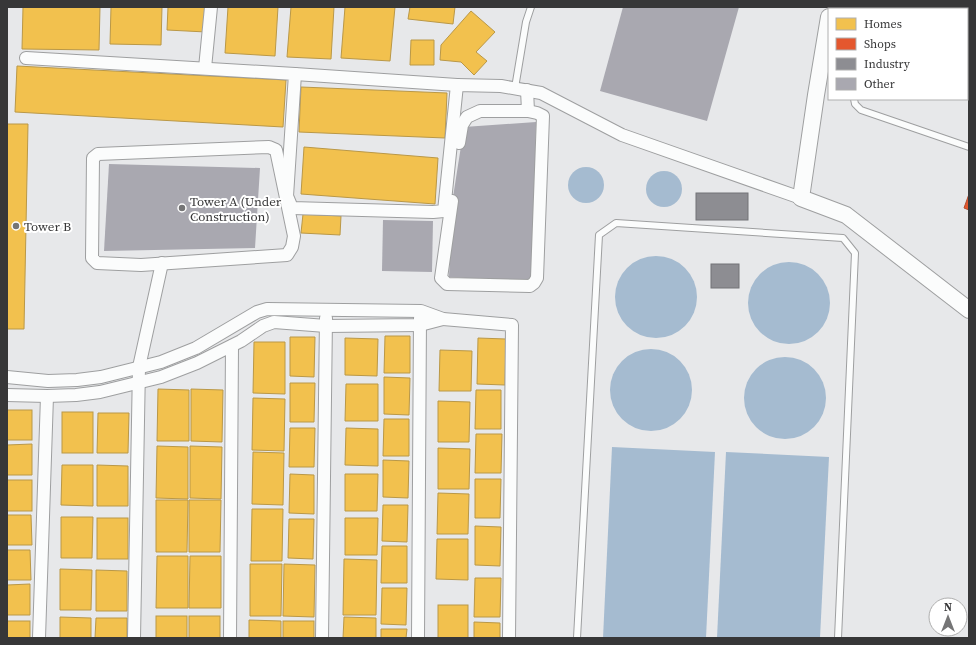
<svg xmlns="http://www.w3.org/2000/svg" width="976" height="645" viewBox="0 0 976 645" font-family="'Source Serif 4',serif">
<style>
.water{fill:#a5bbd0}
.homes{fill:#f2c14e;stroke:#ba9847}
.shops{fill:#e4572e;stroke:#b04d31}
.industry{fill:#8d8d92;stroke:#737377}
.building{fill:#a9a8b0}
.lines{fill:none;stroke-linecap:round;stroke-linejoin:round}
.service-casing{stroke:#9e9fa0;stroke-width:8}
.minor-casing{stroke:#9e9fa0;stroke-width:14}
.tertiary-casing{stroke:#9e9fa0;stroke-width:18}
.service{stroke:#fbfcfc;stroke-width:6}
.minor{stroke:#fbfcfc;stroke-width:12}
.tertiary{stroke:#fbfcfc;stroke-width:16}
.poi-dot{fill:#757576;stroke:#fff;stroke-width:1.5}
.labels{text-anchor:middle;stroke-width:4;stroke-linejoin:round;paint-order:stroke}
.poi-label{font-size:13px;fill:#373738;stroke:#fff;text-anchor:start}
</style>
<rect width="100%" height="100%" fill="#e7e8ea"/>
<g class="water">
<circle cx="586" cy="185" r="18"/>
<circle cx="664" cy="189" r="18"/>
<circle cx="656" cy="297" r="41"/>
<circle cx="789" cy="303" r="41"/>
<circle cx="651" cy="390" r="41"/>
<circle cx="785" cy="398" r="41"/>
<path d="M 612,447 L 715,452 L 706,638 L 603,638 Z"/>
<path d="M 726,452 L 829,457 L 820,638 L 717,638 Z"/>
</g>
<g class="homes">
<path d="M 23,7 L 100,7 L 99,50 L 22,49 Z"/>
<path d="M 111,7 L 162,7 L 161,45 L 110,44 Z"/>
<path d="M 168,7 L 208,7 L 206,32 L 167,30 Z"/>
<path d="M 228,7 L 278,7 L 275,56 L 225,53 Z"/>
<path d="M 291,7 L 334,7 L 331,59 L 287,57 Z"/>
<path d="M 345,7 L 395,7 L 390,61 L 341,58 Z"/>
<path d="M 410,7 L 455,7 L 453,24 L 408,19 Z"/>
<path d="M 471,11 L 495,32 L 476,52 L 487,61 L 474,75 L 461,62 L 440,60 L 441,45 Z"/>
<path d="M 411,40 L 434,40 L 434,65 L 410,65 Z"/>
<path d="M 17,66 L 286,80 L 283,127 L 15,112 Z"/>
<path d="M 301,87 L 447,93 L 445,138 L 299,132 Z"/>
<path d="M 7,124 L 28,124 L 24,329 L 7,329 Z"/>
<path d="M 304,147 L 438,158 L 435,204 L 301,194 Z"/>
<path d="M 303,214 L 341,216 L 340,235 L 301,233 Z"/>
<path d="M 385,336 L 410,336 L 410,373 L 384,373 Z"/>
<path d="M 290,337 L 315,337 L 314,377 L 290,376 Z"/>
<path d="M 345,338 L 378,339 L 377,376 L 345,375 Z"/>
<path d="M 478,338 L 506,339 L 505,385 L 477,384 Z"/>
<path d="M 254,342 L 285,342 L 285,394 L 253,393 Z"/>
<path d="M 440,350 L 472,351 L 471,391 L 439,391 Z"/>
<path d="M 384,377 L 410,378 L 409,415 L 384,414 Z"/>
<path d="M 290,383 L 315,383 L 314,422 L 290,422 Z"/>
<path d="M 346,384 L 378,384 L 378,421 L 345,421 Z"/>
<path d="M 158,389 L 189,390 L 189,441 L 157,441 Z"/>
<path d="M 191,389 L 223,390 L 222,442 L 191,441 Z"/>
<path d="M 476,390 L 501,390 L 501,429 L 475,429 Z"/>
<path d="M 253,398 L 285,399 L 284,451 L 252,450 Z"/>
<path d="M 438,401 L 470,402 L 469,442 L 438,442 Z"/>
<rect x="7" y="410" width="25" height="30"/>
<rect x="62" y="412" width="31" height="41"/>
<path d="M 98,413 L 129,413 L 128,453 L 97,453 Z"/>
<path d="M 384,419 L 409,419 L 409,456 L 383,456 Z"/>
<path d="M 290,428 L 315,428 L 314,467 L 289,467 Z"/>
<path d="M 346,428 L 378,429 L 378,466 L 345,465 Z"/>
<path d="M 476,434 L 502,434 L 501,473 L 475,473 Z"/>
<path d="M 32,444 L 32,475 L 7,475 L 7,445 Z"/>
<path d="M 157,446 L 188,447 L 188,499 L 156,498 Z"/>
<path d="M 190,446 L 222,447 L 221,499 L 190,498 Z"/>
<path d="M 438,448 L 470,449 L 469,489 L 438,489 Z"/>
<path d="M 253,452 L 284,453 L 283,505 L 252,504 Z"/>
<path d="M 383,460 L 409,461 L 408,498 L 383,497 Z"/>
<path d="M 62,465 L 93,465 L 93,506 L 61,505 Z"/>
<path d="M 97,465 L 128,466 L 128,506 L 97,506 Z"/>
<path d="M 290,474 L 314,475 L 314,514 L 289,513 Z"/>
<path d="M 345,474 L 378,474 L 377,511 L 345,511 Z"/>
<path d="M 475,479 L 501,479 L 500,518 L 475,518 Z"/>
<rect x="7" y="480" width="25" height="31"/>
<path d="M 438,493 L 469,494 L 468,534 L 437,534 Z"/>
<path d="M 156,500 L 188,500 L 187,552 L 156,552 Z"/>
<path d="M 189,500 L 221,500 L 220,552 L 189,552 Z"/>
<path d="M 383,505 L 408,505 L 407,542 L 382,541 Z"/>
<path d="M 252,509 L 283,509 L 282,561 L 251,561 Z"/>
<path d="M 7,515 L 31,515 L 32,545 L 7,545 Z"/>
<path d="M 61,517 L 93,517 L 92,558 L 61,558 Z"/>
<rect x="97" y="518" width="31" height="41"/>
<path d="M 345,518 L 378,518 L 377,555 L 345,555 Z"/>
<path d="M 289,519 L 314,519 L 313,559 L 288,558 Z"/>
<path d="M 475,526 L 501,527 L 500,566 L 475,565 Z"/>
<path d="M 437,539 L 468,539 L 468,580 L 436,579 Z"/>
<path d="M 382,546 L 407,546 L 407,583 L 381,583 Z"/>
<path d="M 7,550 L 30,550 L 31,580 L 7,580 Z"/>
<path d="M 157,556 L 188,556 L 188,608 L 156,608 Z"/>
<path d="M 190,556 L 221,556 L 221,608 L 189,608 Z"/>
<path d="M 344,559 L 377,560 L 376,615 L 343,615 Z"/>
<path d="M 250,564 L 282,564 L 281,616 L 250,616 Z"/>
<path d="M 284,564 L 315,565 L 314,617 L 283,616 Z"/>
<path d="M 60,569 L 92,570 L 91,610 L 60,610 Z"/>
<path d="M 96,570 L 127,571 L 127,611 L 96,611 Z"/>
<path d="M 475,578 L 501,578 L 500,617 L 474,617 Z"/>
<path d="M 30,584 L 30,615 L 7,615 L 7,585 Z"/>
<path d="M 382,588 L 407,588 L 406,625 L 381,624 Z"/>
<rect x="438" y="605" width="30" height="33"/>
<rect x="156" y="616" width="31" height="22"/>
<rect x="189" y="616" width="31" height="22"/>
<path d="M 60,617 L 91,618 L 91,638 L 60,638 Z"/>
<path d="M 344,617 L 376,618 L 376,638 L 343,638 Z"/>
<path d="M 96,618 L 127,618 L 127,638 L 95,638 Z"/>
<path d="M 249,620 L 281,621 L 281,638 L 249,638 Z"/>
<rect x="7" y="621" width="23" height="17"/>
<rect x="283" y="621" width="31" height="17"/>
<path d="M 474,622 L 500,623 L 500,638 L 474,638 Z"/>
<path d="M 381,629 L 407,629 L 406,638 L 381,638 Z"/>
</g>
<path class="shops" d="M 969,194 L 969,210 L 964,208 Z"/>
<g class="industry">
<rect x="696" y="193" width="52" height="27"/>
<rect x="711" y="264" width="28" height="24"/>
</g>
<g class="building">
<path d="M 623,7 L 739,7 L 707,121 L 600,91 Z"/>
<path d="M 882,7 L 936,7 L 936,9 L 891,9 L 887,8 L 886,9 Z"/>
<path d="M 536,122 L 533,282 L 449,277 L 453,197 L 464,127 Z"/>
<path d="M 109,164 L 260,168 L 255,248 L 104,251 Z"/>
<path d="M 383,220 L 433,221 L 432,272 L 382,271 Z"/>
</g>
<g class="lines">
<g class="service-casing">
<g id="service">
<path d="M 967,48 L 969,49"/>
<path d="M 515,88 L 526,22 L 531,7"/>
<path d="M 854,99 L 855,104 L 861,110 L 969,147"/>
<path d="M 577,638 L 599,235 L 616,223 L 843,238 L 855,253 L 838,638"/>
</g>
</g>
<g class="minor-casing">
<g id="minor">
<path d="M 966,7 L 969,8"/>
<path d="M 26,58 L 295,74 L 287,196 L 292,208 L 433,212 L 444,211 L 457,85 L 501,86 L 541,93 L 622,135 L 801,198"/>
<path d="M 205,68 L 211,7"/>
<path d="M 295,74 L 457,85"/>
<path d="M 459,143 L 462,125 L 467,117 L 480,111 L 528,111"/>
<path d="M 269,147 L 276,150 L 294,236 L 292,247 L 287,255 L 141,265 L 97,263 L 92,258 L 93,158 L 98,154 Z"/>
<path d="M 452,201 L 441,278 L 447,284 L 530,286 L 534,283 L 537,278 L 543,116 L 537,113 L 528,111 L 527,90"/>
<path d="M 7,377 L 48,381 L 77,380 L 101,377 L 161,362 L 196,348 L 257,312 L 267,309 L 421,311 L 443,319 L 512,325 L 509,638"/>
<path d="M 7,395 L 47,396 L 76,395 L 100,392 L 161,377 L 197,363 L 241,341 L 263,326 L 274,322 L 326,326 L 420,325 L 443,319"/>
<path d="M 39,638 L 47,396"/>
<path d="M 134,638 L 139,367 L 162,263"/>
<path d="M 230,638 L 232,346"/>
<path d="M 322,638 L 326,318"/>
<path d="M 418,638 L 420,318"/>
</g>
</g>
<g class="tertiary-casing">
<path id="tertiary" d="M 829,17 L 816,95 L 801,198 L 846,215 L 969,310"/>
</g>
<use href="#service" class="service"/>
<use href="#minor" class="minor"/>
<use href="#tertiary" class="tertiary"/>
</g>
<g class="poi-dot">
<circle cx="182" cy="208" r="4"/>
<circle cx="16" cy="226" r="4"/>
</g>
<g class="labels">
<g class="poi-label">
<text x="190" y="206">Tower A (Under<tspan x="190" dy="15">Construction)</tspan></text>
<text x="24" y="231">Tower B</text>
</g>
</g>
<rect width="976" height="645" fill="none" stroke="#373738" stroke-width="16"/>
<rect x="828" y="8" width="140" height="92" fill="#ffffff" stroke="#afafaf"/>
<rect x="836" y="18" width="20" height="12" fill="#f2c14e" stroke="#afafaf"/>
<text x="864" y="28" font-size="12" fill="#373738">Homes</text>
<rect x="836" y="38" width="20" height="12" fill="#e4572e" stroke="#afafaf"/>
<text x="864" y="48" font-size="12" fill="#373738">Shops</text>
<rect x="836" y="58" width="20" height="12" fill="#8d8d92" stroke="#afafaf"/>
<text x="864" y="68" font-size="12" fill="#373738">Industry</text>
<rect x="836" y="78" width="20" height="12" fill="#a9a8b0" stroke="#afafaf"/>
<text x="864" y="88" font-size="12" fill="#373738">Other</text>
<g transform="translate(948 617)"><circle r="19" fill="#ffffff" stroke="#afafaf"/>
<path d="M0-3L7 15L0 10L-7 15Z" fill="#757576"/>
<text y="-6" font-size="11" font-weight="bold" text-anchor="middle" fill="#373738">N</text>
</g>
</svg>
